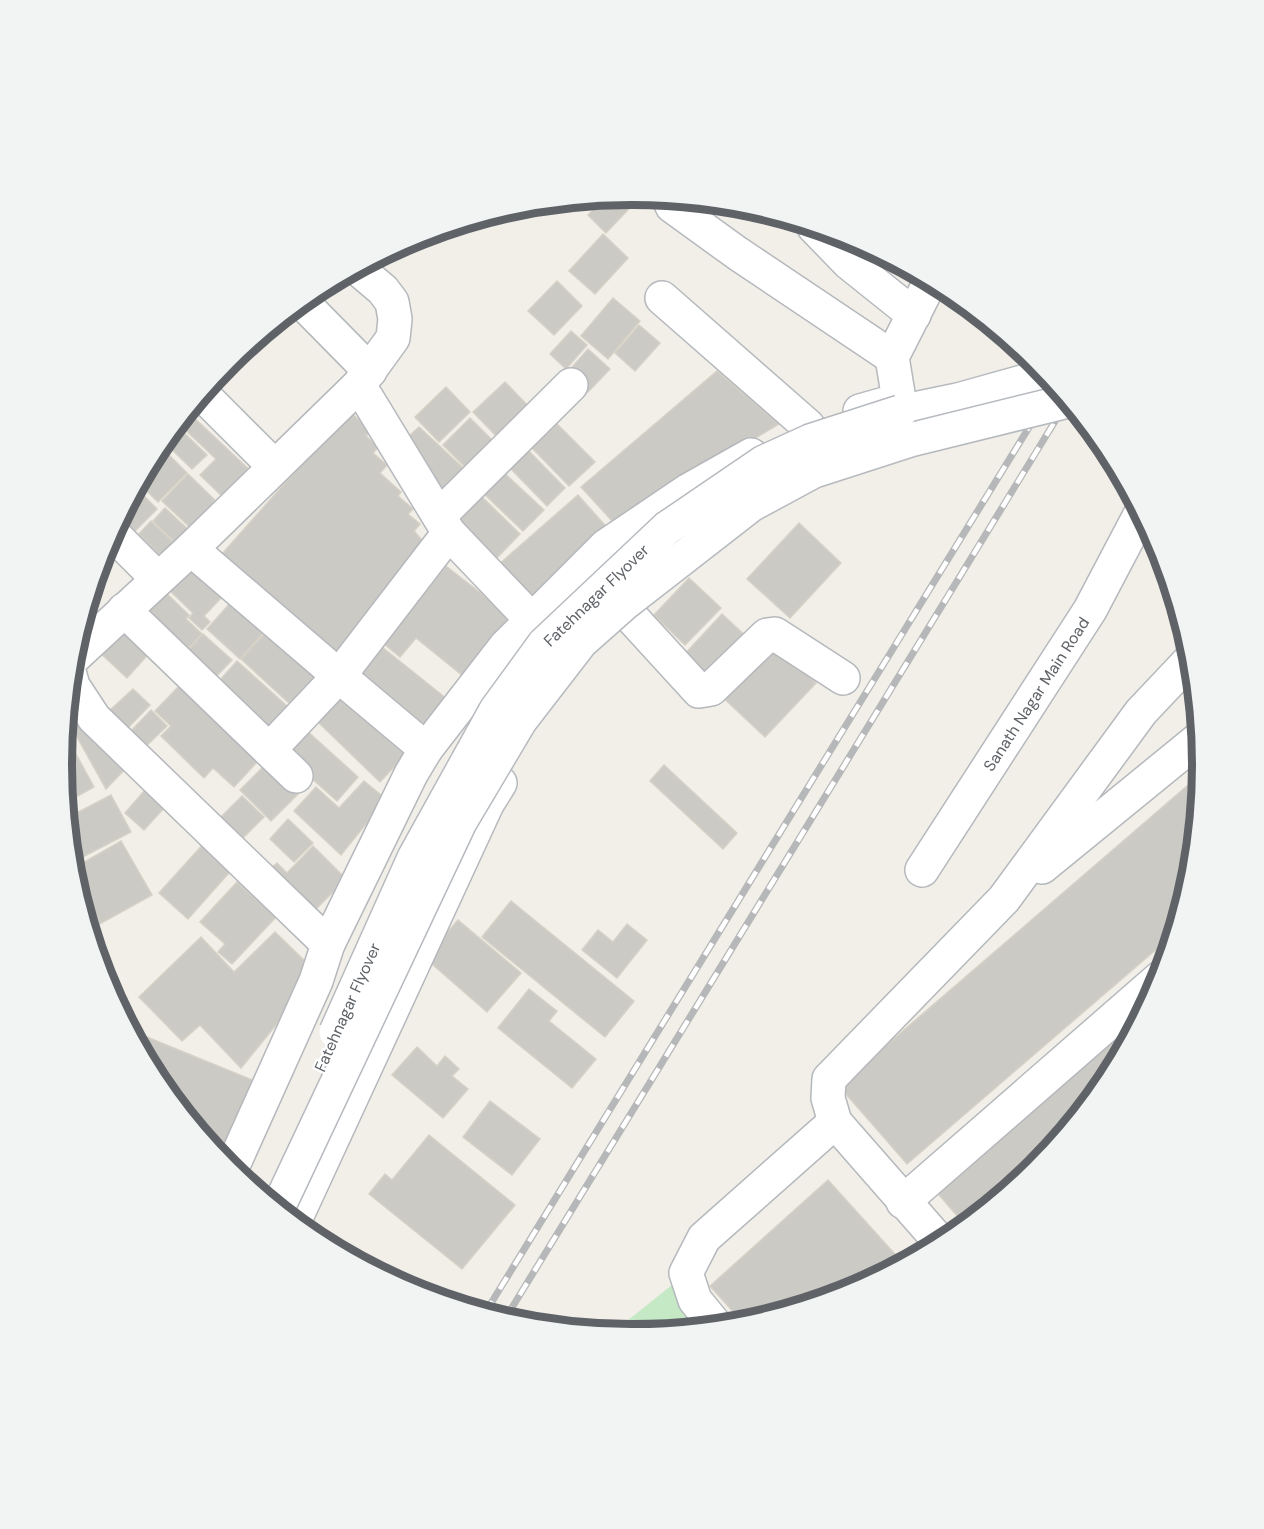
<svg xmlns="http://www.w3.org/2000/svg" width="1264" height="1529" viewBox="0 0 1264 1529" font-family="'DM Sans',sans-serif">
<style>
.green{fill:#c5e8c5}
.building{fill:#cccac5;stroke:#d6d1c6;stroke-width:1.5}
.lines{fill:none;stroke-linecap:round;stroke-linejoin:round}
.minor-casing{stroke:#b5b8bc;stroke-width:36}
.secondary-casing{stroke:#b6babf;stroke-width:36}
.minor{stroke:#fff;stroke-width:33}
.secondary{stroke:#fff;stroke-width:33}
.rail-casing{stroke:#b6b7b8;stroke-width:7}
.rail{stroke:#fff;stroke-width:4.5;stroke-dasharray:14;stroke-linecap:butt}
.secondary-bridge-casing{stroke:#b6babf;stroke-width:36;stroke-linecap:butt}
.secondary-bridge{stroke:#fff;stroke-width:33}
.labels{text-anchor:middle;stroke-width:4.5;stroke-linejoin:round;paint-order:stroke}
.street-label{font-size:16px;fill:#5f6368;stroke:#fff}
.rim{fill:none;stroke:#5f6368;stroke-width:8}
</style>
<rect width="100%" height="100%" fill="#f1efe8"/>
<path class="green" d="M 672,1285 L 707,1328 L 632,1335 L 612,1333 Z"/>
<g class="building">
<path d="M 632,194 L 642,195 L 606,233 L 588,215 L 606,197 Z"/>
<path d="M 603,234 L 628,258 L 595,294 L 569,271 Z"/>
<path d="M 557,281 L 582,306 L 554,335 L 528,311 Z"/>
<path d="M 613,298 L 640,321 L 608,359 L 581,336 Z"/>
<path d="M 639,325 L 660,343 L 635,371 L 615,353 Z"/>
<path d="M 571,331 L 587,345 L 566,369 L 550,354 Z"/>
<path d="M 588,349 L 610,369 L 588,392 L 567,373 Z"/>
<path d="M 717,371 L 779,424 L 614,523 L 581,487 Z"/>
<path d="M 505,382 L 535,413 L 503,443 L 473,412 Z"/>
<path d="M 446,387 L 470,412 L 439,442 L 415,417 Z"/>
<path d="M 349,411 L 371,431 L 366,436 L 378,447 L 373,453 L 387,465 L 380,473 L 401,492 L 398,496 L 413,509 L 408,514 L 420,524 L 414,531 L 429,548 L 340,660 L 222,554 Z"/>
<path d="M 189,413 L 255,475 L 228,502 L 200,475 L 216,459 L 179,424 Z"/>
<path d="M 470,418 L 500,448 L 473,475 L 443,445 Z"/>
<path d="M 557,424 L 595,462 L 569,486 L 532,448 Z"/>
<path d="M 176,425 L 207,455 L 192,469 L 163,441 Z"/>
<path d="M 419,427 L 474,478 L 440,507 L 398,446 Z"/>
<path d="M 162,448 L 187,473 L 158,502 L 139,483 L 152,459 Z"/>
<path d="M 526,448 L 565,488 L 547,506 L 508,466 Z"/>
<path d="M 501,470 L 544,510 L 523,531 L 481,491 Z"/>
<path d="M 188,474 L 221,506 L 196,533 L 162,501 Z"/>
<path d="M 136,488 L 157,509 L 130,536 L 117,523 Z"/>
<path d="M 479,494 L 520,534 L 492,563 L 451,523 Z"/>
<path d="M 578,495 L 611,532 L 530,604 L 497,566 Z"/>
<path d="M 165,508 L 195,536 L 182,549 L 153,521 Z"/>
<path d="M 151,521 L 180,549 L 167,562 L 139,534 Z"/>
<path d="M 799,523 L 841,563 L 790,618 L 747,579 Z"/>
<path d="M 186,564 L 221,598 L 204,616 L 210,622 L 202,630 L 189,618 L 193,613 L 165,586 Z"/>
<path d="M 446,566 L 510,616 L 463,676 L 416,638 L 400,657 L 384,644 Z"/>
<path d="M 689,578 L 721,608 L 685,645 L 654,615 Z"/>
<path d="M 161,588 L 189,615 L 186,619 L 202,634 L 178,659 L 134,617 Z"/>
<path d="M 232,601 L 265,631 L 240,659 L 207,629 Z"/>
<path d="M 722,614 L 750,640 L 709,687 L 682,657 Z"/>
<path d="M 123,621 L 153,649 L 127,678 L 96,649 Z"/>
<path d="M 267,631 L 327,686 L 301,714 L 241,659 Z"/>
<path d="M 203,634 L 232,660 L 208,685 L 180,659 Z"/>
<path d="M 771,640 L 816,683 L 765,737 L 716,691 Z"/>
<path d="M 382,647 L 447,699 L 423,729 L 358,677 Z"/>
<path d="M 237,661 L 298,716 L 272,745 L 211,690 Z"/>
<path d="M 180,685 L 259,760 L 234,787 L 213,768 L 204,778 L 161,736 L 171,726 L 155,711 Z"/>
<path d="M 133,689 L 150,705 L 126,730 L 108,712 Z"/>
<path d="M 344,691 L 408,752 L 380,782 L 316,720 Z"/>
<path d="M 85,710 L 131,763 L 106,789 L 71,726 Z"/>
<path d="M 151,710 L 167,726 L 142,750 L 127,735 Z"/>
<path d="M 306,730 L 358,777 L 337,801 L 309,776 L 281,757 Z"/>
<path d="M 71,745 L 94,787 L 65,803 L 63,750 Z"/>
<path d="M 267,763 L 298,794 L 271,821 L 240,790 Z"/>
<path d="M 664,765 L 737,833 L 723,849 L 650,781 Z"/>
<path d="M 1202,773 L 1191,876 L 1174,934 L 907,1164 L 839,1086 Z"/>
<path d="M 364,781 L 386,799 L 341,855 L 294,811 L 316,787 L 339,808 Z"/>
<path d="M 145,790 L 164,808 L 144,830 L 125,813 Z"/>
<path d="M 111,795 L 131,832 L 71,863 L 67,818 Z"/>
<path d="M 242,796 L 264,817 L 239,842 L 217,821 Z"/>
<path d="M 288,819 L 313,843 L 294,862 L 270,839 Z"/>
<path d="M 121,841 L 152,895 L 89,930 L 72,869 Z"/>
<path d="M 206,841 L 235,866 L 188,919 L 159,893 Z"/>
<path d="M 313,846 L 346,879 L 312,913 L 269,870 L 277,863 L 287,873 Z"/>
<path d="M 237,882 L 276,917 L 232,964 L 218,952 L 225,944 L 200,922 Z"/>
<path d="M 511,901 L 634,1001 L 605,1037 L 482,937 Z"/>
<path d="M 458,920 L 521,973 L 487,1012 L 425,958 Z"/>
<path d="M 627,924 L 647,940 L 617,978 L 582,950 L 598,930 L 613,942 Z"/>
<path d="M 275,932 L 309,965 L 293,1004 L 241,1068 L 200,1025 L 182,1041 L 139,997 L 201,937 L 234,972 Z"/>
<path d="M 529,989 L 557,1011 L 549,1021 L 596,1059 L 572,1088 L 498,1028 Z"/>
<path d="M 1146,1008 L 1106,1082 L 1035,1168 L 965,1225 L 934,1189 Z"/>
<path d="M 137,1033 L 262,1084 L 234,1152 L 206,1140 L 157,1081 L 135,1039 Z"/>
<path d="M 417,1047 L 437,1066 L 445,1056 L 459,1069 L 452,1076 L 468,1089 L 443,1118 L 392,1075 Z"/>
<path d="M 490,1101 L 540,1139 L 512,1175 L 463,1137 Z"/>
<path d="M 429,1135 L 515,1205 L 462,1269 L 369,1194 L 385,1174 L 392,1180 Z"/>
<path d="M 828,1180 L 903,1263 L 850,1292 L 744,1324 L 710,1286 Z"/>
</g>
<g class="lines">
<g class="minor-casing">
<g id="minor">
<path d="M 669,198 L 672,206 L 737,253 L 892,357"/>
<path d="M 814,227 L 849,263 L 914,315"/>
<path d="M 357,268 L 383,290 L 392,302 L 395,319 L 393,338 L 359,385 L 191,549 L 339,676 L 449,533"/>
<path d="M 662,298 L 808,426"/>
<path d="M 301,301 L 370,371"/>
<path d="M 359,385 L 449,533 L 531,619"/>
<path d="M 202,394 L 274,466"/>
<path d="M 860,411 L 899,400 L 892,357 L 931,280"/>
<path d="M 439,516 L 571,385"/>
<path d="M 112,533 L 158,579"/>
<path d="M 602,585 L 699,691 L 711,689 L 767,635 L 775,634 L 843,678"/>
<path d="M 124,610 L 296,776"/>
<path d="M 72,659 L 191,549"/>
<path d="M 70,675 L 73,686 L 94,718 L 328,944"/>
<path d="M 270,749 L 339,676 L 426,749"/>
<path d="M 1042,867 L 1200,738"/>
<path d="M 922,870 L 1090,610 L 1141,513"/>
<path d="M 835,1122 L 941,1243"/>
<path d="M 231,1170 L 316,981 L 328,944 L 411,774 L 426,749 L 505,647 L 606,546 L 689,490 L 751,455"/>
<path d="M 903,1202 L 1160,978"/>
<path d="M 294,1222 L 487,804 L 500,783"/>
<path d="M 717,1327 L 695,1300 L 686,1273 L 704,1238 L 835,1122 L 828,1098 L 829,1079 L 1004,899 L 1141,712 L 1192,658"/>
</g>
</g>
<g class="secondary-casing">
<path id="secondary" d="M 900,412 L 958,400 L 1047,375"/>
</g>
<use href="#minor" class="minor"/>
<use href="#secondary" class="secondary"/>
<g class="rail-casing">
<g id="rail">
<path d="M 485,1313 L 1055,385"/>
<path d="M 505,1319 L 1068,400"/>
</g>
</g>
<use href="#rail" class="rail"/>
<g class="secondary-bridge-casing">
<g id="secondary-bridge">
<path d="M 336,1032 L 414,858 L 496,710 L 544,644 L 667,528 L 764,462 L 810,441 L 900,412"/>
<path d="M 278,1208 L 460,822 L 520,721 L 581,642 L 625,603 L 751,505 L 814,471 L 910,440 L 1068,401"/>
</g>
</g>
<use href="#secondary-bridge" class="secondary-bridge"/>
</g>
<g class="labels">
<g class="street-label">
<text transform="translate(596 595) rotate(-44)" y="6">Fatehnagar Flyover</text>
<text transform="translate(1036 694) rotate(-57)" y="6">Sanath Nagar Main Road</text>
<text transform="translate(347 1007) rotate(-66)" y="6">Fatehnagar Flyover</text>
</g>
</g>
<path d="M0 0H1264V1529H0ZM631 205H633A559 559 0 0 1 1192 764V765A559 559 0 0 1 633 1324H631A559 559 0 0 1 72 765V764A559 559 0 0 1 631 205Z" fill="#f2f3f3" fill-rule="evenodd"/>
<path class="rim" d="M631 205H633A559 559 0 0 1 1192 764V765A559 559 0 0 1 633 1324H631A559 559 0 0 1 72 765V764A559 559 0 0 1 631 205Z"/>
</svg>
